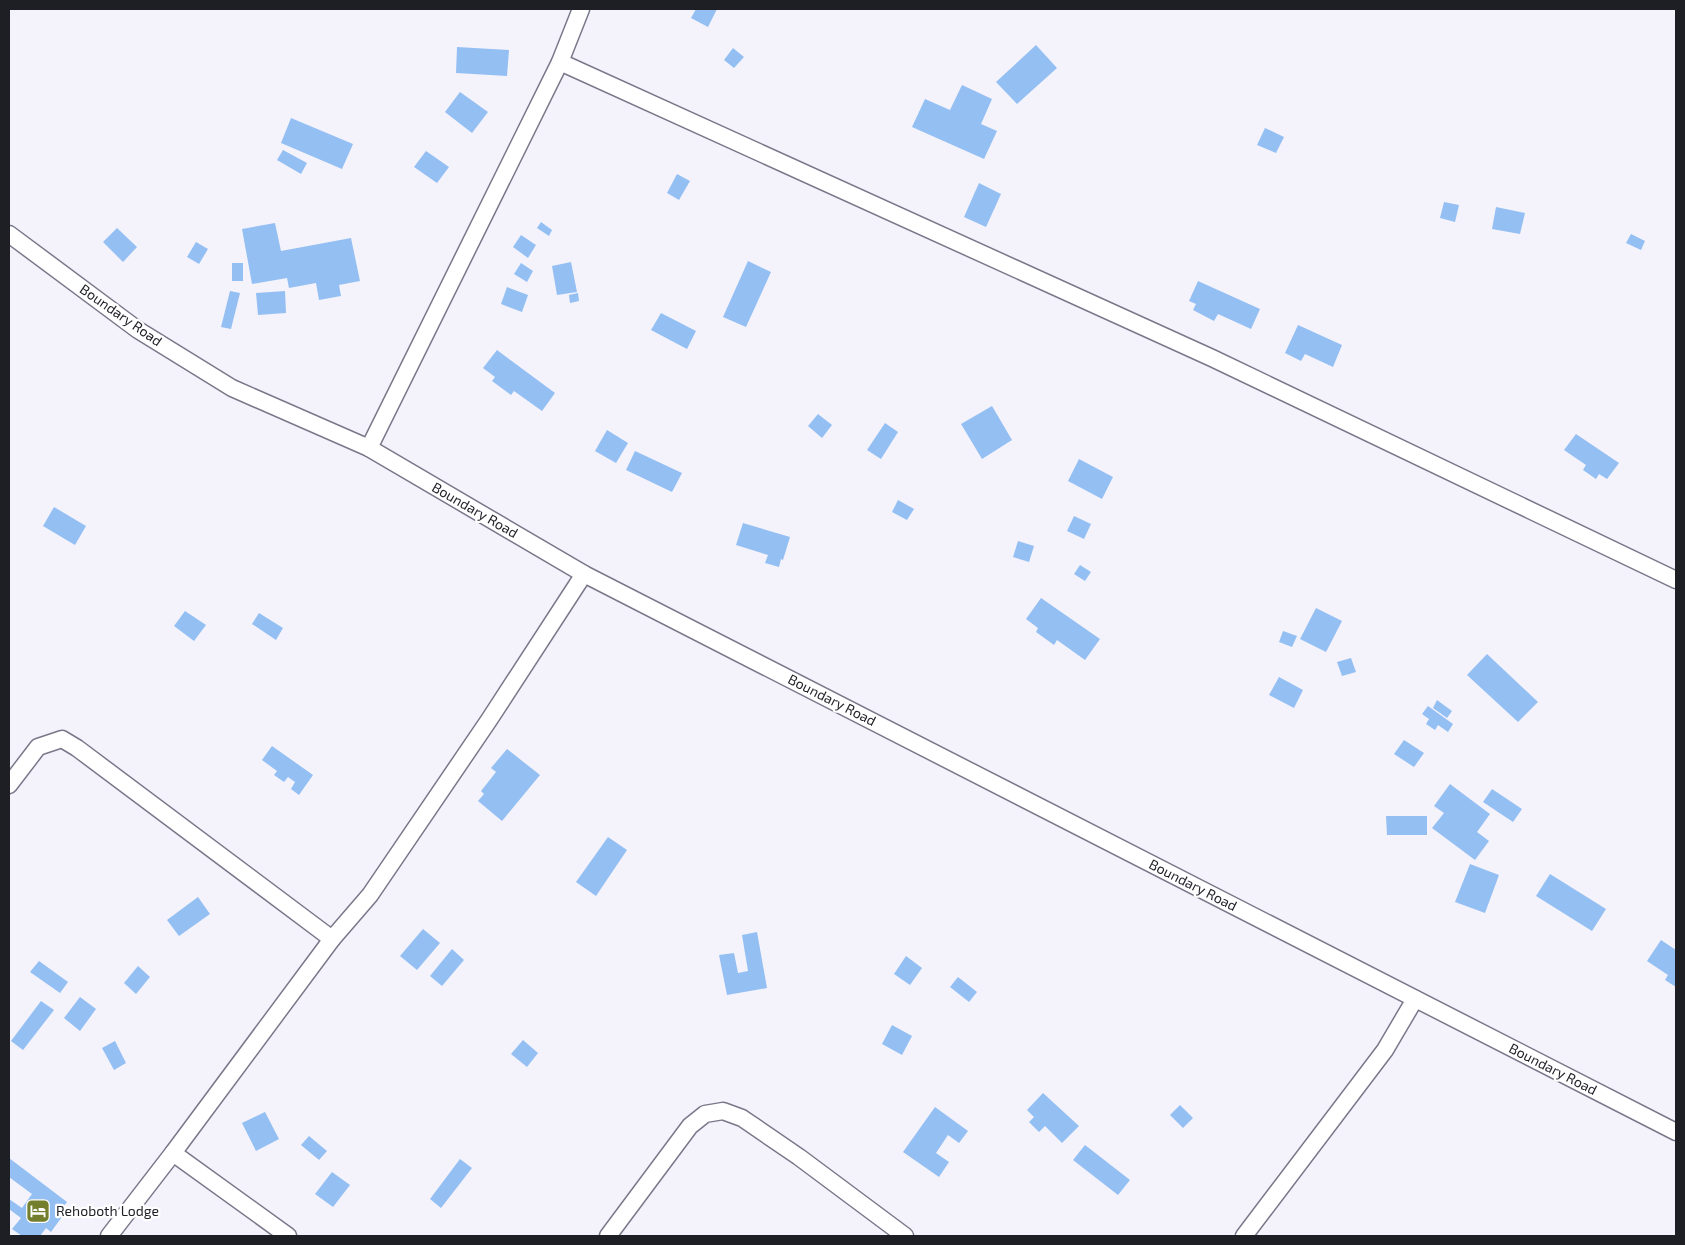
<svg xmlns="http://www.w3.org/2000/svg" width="1685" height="1245" viewBox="0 0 1685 1245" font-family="'Exo 2',sans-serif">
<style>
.building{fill:#94bff3}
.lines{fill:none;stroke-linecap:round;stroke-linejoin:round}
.minor-casing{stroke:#79788a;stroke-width:19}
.minor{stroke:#fff;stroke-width:16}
.labels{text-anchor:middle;stroke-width:4.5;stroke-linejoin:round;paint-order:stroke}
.street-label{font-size:14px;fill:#1e1e25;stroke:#fff}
.poi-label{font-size:14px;fill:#1e1e25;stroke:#fff;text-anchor:start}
</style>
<rect width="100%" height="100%" fill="#f4f3fc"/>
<g class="building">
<path d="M 696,9 L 717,9 L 708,27 L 691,18 Z"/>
<path d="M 1036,45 L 1057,68 L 1017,104 L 996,82 Z"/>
<path d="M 457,47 L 509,50 L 507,76 L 456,73 Z"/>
<path d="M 733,48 L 744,57 L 734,68 L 724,60 Z"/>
<path d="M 962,85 L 992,99 L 981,124 L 997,131 L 984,159 L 912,127 L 925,99 L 950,110 Z"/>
<path d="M 460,92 L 488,112 L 472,133 L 445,112 Z"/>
<path d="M 291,118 L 353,144 L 342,169 L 281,143 Z"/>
<path d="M 1265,128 L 1284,137 L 1276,153 L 1257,145 Z"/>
<path d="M 283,150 L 307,163 L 301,174 L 277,160 Z"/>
<path d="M 426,151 L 449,167 L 437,183 L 414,167 Z"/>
<path d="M 677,174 L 690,181 L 679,200 L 667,193 Z"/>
<path d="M 979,183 L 1001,194 L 986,227 L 964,217 Z"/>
<path d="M 1444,202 L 1459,205 L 1455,222 L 1440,218 Z"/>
<path d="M 1496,207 L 1525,213 L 1520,234 L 1492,229 Z"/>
<path d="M 541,222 L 552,230 L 549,236 L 537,228 Z"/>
<path d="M 275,223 L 281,251 L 351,238 L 360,281 L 339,285 L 341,296 L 319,300 L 316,283 L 289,288 L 287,278 L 252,284 L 242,229 Z"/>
<path d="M 117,228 L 137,247 L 123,262 L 103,242 Z"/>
<path d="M 1631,234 L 1645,241 L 1641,250 L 1626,243 Z"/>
<path d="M 521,235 L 536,245 L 528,258 L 513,247 Z"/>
<path d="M 196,242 L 208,249 L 199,264 L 187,257 Z"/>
<path d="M 748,261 L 771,272 L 746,327 L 723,317 Z"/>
<path d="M 571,262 L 577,292 L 557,295 L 552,266 Z"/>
<rect x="232" y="263" width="11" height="18"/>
<path d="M 521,263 L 533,271 L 527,282 L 514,274 Z"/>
<path d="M 1198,281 L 1260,309 L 1251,329 L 1218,314 L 1214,321 L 1193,310 L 1196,304 L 1189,301 Z"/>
<path d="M 507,287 L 528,295 L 522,312 L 501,304 Z"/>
<path d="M 230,291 L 240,293 L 231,329 L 221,327 Z"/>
<path d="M 285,291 L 286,313 L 258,315 L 256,293 Z"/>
<path d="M 578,293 L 579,301 L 570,303 L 569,295 Z"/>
<path d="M 661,313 L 696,331 L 687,349 L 651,330 Z"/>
<path d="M 1298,325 L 1342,345 L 1333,367 L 1305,354 L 1301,361 L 1285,353 Z"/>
<path d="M 497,350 L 555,393 L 542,411 L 514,391 L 511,395 L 492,381 L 495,377 L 483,368 Z"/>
<path d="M 992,406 L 1012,440 L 982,459 L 961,424 Z"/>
<path d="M 818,414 L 832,425 L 822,438 L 808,426 Z"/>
<path d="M 885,423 L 898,432 L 881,459 L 867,450 Z"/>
<path d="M 607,430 L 628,443 L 616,463 L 595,451 Z"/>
<path d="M 1576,434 L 1619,463 L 1607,479 L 1599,474 L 1596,479 L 1583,470 L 1586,465 L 1564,450 Z"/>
<path d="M 635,451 L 682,473 L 672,492 L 626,470 Z"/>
<path d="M 1079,459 L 1113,477 L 1102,499 L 1068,481 Z"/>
<path d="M 898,500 L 914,509 L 907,520 L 892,512 Z"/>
<path d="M 54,507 L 86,526 L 75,545 L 43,526 Z"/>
<path d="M 1074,516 L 1091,524 L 1084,539 L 1067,531 Z"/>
<path d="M 743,523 L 790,537 L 783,560 L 781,559 L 779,567 L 765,563 L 768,555 L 736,545 Z"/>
<path d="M 1018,541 L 1034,546 L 1029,562 L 1013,557 Z"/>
<path d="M 1080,565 L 1091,572 L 1085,581 L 1074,574 Z"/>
<path d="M 1041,598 L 1100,639 L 1085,660 L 1057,640 L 1054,645 L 1036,632 L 1038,628 L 1026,619 Z"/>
<path d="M 1316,608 L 1342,621 L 1326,652 L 1300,639 Z"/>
<path d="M 185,611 L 206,625 L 194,641 L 174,626 Z"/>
<path d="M 259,613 L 283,628 L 276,640 L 252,624 Z"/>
<path d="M 1283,631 L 1297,636 L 1292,647 L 1279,642 Z"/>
<path d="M 1487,654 L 1538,702 L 1518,722 L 1467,675 Z"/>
<path d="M 1351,658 L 1356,672 L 1342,676 L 1337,662 Z"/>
<path d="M 1279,677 L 1303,690 L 1294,708 L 1269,695 Z"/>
<path d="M 1437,700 L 1452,711 L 1447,718 L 1433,708 Z"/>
<path d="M 1428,706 L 1453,724 L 1448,732 L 1438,725 L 1435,730 L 1426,724 L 1429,719 L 1422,714 Z"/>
<path d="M 1404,740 L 1424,753 L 1414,767 L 1394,754 Z"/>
<path d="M 272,746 L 313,775 L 299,795 L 291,789 L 295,782 L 288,777 L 284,782 L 274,775 L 277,771 L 262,760 Z"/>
<path d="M 507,749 L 540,775 L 502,821 L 478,801 L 484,794 L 481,791 L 496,772 L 491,768 Z"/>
<path d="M 1450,784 L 1490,814 L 1477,832 L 1489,841 L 1475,860 L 1432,828 L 1444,813 L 1434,806 Z"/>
<path d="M 1492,789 L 1522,809 L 1513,822 L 1483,802 Z"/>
<path d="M 1386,816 L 1427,816 L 1427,835 L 1387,835 Z"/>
<path d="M 608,837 L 627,850 L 596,896 L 576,882 Z"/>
<path d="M 1470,864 L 1499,875 L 1485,913 L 1455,902 Z"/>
<path d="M 1550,874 L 1606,909 L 1592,931 L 1536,896 Z"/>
<path d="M 198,897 L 210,914 L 179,936 L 167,920 Z"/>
<path d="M 423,929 L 440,943 L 417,970 L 400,956 Z"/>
<path d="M 757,932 L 767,988 L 727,995 L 719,955 L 734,953 L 738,973 L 748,971 L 742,935 Z"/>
<path d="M 1661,940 L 1676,950 L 1676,987 L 1665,980 L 1668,975 L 1647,961 Z"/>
<path d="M 452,949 L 464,960 L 442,986 L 430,976 Z"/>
<path d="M 906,956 L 922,968 L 910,985 L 894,974 Z"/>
<path d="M 39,961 L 68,982 L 60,993 L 30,972 Z"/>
<path d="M 138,966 L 150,977 L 136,994 L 124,983 Z"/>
<path d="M 958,977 L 977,992 L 969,1002 L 950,987 Z"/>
<path d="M 80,997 L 96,1009 L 80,1031 L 64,1018 Z"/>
<path d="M 41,1001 L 54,1010 L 23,1050 L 11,1041 Z"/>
<path d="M 892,1025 L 912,1036 L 902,1055 L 882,1044 Z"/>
<path d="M 523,1040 L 538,1053 L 527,1067 L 511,1054 Z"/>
<path d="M 115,1041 L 126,1063 L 114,1070 L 102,1048 Z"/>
<path d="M 1043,1093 L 1079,1126 L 1062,1143 L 1045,1126 L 1039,1132 L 1029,1122 L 1034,1117 L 1027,1110 Z"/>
<path d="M 1180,1105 L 1193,1118 L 1183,1128 L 1170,1115 Z"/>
<path d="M 935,1107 L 968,1131 L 959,1143 L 948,1135 L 936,1153 L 949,1162 L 939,1177 L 903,1152 Z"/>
<path d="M 265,1112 L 279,1139 L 256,1151 L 242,1123 Z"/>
<path d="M 309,1136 L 327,1151 L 319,1160 L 301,1145 Z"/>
<path d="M 1085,1145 L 1130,1180 L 1118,1195 L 1073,1160 Z"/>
<path d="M 9,1158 L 67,1202 L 60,1211 L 64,1214 L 51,1232 L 46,1228 L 40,1236 L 22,1236 L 12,1229 L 21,1218 L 9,1209 L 9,1199 L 22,1208 L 32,1194 L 9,1177 Z"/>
<path d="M 460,1159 L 472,1168 L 441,1208 L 430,1199 Z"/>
<path d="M 332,1172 L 350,1185 L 333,1207 L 315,1194 Z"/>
</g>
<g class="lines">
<g class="minor-casing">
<g id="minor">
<path d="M 560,62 L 1212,358 L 1676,580"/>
<path d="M 9,234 L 138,330 L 232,388 L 369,448 L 584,574 L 1676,1132"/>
<path d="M 369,448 L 560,62 L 581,9"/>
<path d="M 9,785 L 38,747 L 62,739 L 77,748 L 332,939"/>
<path d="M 109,1236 L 173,1153"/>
<path d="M 288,1236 L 173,1153 L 332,939 L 370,895 L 489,720 L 584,574"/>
<path d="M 608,1236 L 690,1126 L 705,1114 L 723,1111 L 742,1118 L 799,1157 L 905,1236"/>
<path d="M 1244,1236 L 1385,1050 L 1415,999"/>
</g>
</g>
<use href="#minor" class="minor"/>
</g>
<defs>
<g id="hotel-square" transform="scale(1.25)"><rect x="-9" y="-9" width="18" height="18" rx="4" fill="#737f2c" stroke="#fff"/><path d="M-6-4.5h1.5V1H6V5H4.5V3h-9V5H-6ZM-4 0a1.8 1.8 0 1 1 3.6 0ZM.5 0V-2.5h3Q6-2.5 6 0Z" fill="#fff"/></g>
</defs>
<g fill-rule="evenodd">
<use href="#hotel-square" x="38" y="1211"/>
</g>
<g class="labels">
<g class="street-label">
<text transform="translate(121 315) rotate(35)" y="5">Boundary Road</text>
<text transform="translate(475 510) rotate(30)" y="5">Boundary Road</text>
<text transform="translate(832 700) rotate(27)" y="5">Boundary Road</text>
<text transform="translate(1193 885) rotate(27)" y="5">Boundary Road</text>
<text transform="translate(1553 1069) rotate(27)" y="5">Boundary Road</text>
</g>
<g class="poi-label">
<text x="56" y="1216">Rehoboth Lodge</text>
</g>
</g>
<rect width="1685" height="1245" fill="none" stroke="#1e1e25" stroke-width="20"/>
</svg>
